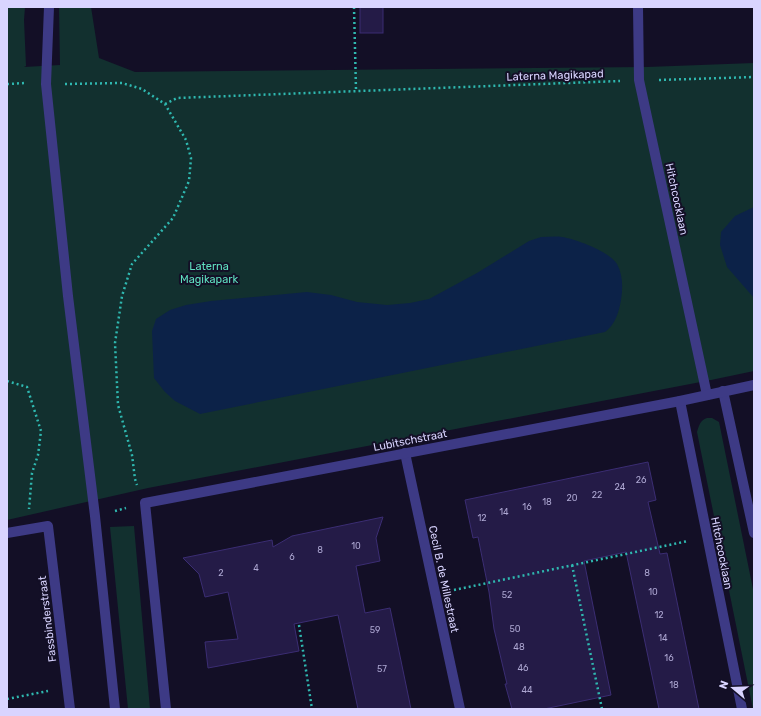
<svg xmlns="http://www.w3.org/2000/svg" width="761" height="716" viewBox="0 0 761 716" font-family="Rubik,sans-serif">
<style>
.green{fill:#12302f}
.water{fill:#0c2248}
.building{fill:#241b47;stroke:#3b2d73}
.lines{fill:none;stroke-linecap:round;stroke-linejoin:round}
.path{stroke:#2fb8b0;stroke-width:2.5;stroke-dasharray:2 3;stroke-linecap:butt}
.lane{stroke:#3d3a85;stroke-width:10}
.street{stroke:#3d3a85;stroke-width:10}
.labels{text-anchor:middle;stroke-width:4;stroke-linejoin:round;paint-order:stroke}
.number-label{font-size:9px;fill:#aca6d1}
.street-label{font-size:11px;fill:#d9d4ff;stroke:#130f26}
.park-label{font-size:11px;fill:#5fe0c0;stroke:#130f26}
</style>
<rect width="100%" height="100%" fill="#130f26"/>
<g class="green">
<path d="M 7,7 L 25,7 L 24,20 L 26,66 L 24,67 L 60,65 L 59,7 L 91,7 L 99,58 L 135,72 L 647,67 L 754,63 L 754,371 L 711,380 L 148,488 L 7,520 Z"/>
<path d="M 707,418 L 712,418 L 719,422 L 754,594 L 754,709 L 753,709 L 697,432 C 699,426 700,420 707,418 Z"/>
<path d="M 134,526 L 150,709 L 128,709 L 110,527 Z"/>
</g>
<g class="water">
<path d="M 754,207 L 754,298 L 727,267 L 720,245 L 721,232 L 735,216 Z"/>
<path d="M 541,237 C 548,237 555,236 562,237 C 576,239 610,252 617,264 C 623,275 623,288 621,300 C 619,312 615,325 605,332 L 200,414 L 175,401 L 165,392 L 154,378 L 152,331 L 156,319 L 170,310 L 186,305 L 211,301 L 307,292 L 331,295 L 357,302 L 387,305 L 410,303 L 429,299 L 477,273 L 529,241 Z"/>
</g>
<g class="building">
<rect x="360" y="7" width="23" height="26"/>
<path d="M 648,462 L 656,500 L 648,502 L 660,554 L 667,553 L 699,709 L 659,709 L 626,552 L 584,561 L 611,695 L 544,709 L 512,709 L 505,684 L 507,684 L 494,629 L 489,592 L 478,537 L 473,538 L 465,500 Z"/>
<path d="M 383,517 L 376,538 L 380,561 L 356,566 L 365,613 L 390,608 L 411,709 L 358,709 L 338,615 L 294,624 L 299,651 L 208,668 L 205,642 L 238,639 L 228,592 L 205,597 L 199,574 L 183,558 L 272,540 L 273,547 L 292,536 Z"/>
</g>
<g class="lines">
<g class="path">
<path d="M 354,7 L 356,90"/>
<path d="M 659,80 L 754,77"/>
<path d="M 7,84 L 26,83"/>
<path d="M 65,84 L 122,83 L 142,89 L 165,104 L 186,140 L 191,158 L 189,181 L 173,218 L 132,264 L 122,296 L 115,343 L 118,405 L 132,455 L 135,479 L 137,485"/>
<path d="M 165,104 L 177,98 L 620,81"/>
<path d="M 7,381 L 27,387 L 41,431 L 38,455 L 32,473 L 29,509"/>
<path d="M 115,511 L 126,508"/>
<path d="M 572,565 L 602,709"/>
<path d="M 454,590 L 688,541"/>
<path d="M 299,625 L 312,709"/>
<path d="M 7,699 L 48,691"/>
</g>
<path class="lane" d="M 49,7 L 46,84 L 68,296 L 95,516 L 115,709"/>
<g class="street">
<path d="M 638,7 L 639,80 L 707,395"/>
<path d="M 723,391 L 754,533"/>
<path d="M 680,401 L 742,709"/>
<path d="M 405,453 L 460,709"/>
<path d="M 7,533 L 48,526 L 70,709"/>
<path d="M 166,709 L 145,503 L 680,401 L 754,385"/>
</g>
</g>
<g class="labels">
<g class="number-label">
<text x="641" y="483">26</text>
<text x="620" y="490">24</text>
<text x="597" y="498">22</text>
<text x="572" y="501">20</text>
<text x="547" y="505">18</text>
<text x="527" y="510">16</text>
<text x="504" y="515">14</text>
<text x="482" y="521">12</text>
<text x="356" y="549">10</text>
<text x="320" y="553">8</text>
<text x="292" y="560">6</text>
<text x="256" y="571">4</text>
<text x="221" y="576">2</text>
<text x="647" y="576">8</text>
<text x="653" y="595">10</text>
<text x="507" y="598">52</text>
<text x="659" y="618">12</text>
<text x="515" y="632">50</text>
<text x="375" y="633">59</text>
<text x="663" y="641">14</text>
<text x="519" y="650">48</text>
<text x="669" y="661">16</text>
<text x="523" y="671">46</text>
<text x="382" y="672">57</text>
<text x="674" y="688">18</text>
<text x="527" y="693">44</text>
</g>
<g class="street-label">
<text transform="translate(555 75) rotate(-2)" y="4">Laterna Magikapad</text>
<text transform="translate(677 199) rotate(78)" y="4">Hitchcocklaan</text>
<text transform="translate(410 440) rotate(-11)" y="4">Lubitschstraat</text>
<text transform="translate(722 553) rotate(79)" y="4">Hitchcocklaan</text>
<text transform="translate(444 579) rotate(78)" y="4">Cecil B. de Millestraat</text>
<text transform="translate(47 619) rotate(-97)" y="4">Fassbinderstraat</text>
</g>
<g class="park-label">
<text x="209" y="270">Laterna<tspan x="209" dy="13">Magikapark</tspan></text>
</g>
</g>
<rect width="761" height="716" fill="none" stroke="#d9d4ff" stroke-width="16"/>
<g transform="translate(733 688) rotate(289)" stroke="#130f26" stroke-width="3" paint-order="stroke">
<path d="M0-3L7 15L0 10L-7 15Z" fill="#d9d4ff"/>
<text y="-6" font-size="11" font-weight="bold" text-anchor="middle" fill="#d9d4ff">N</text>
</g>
</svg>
